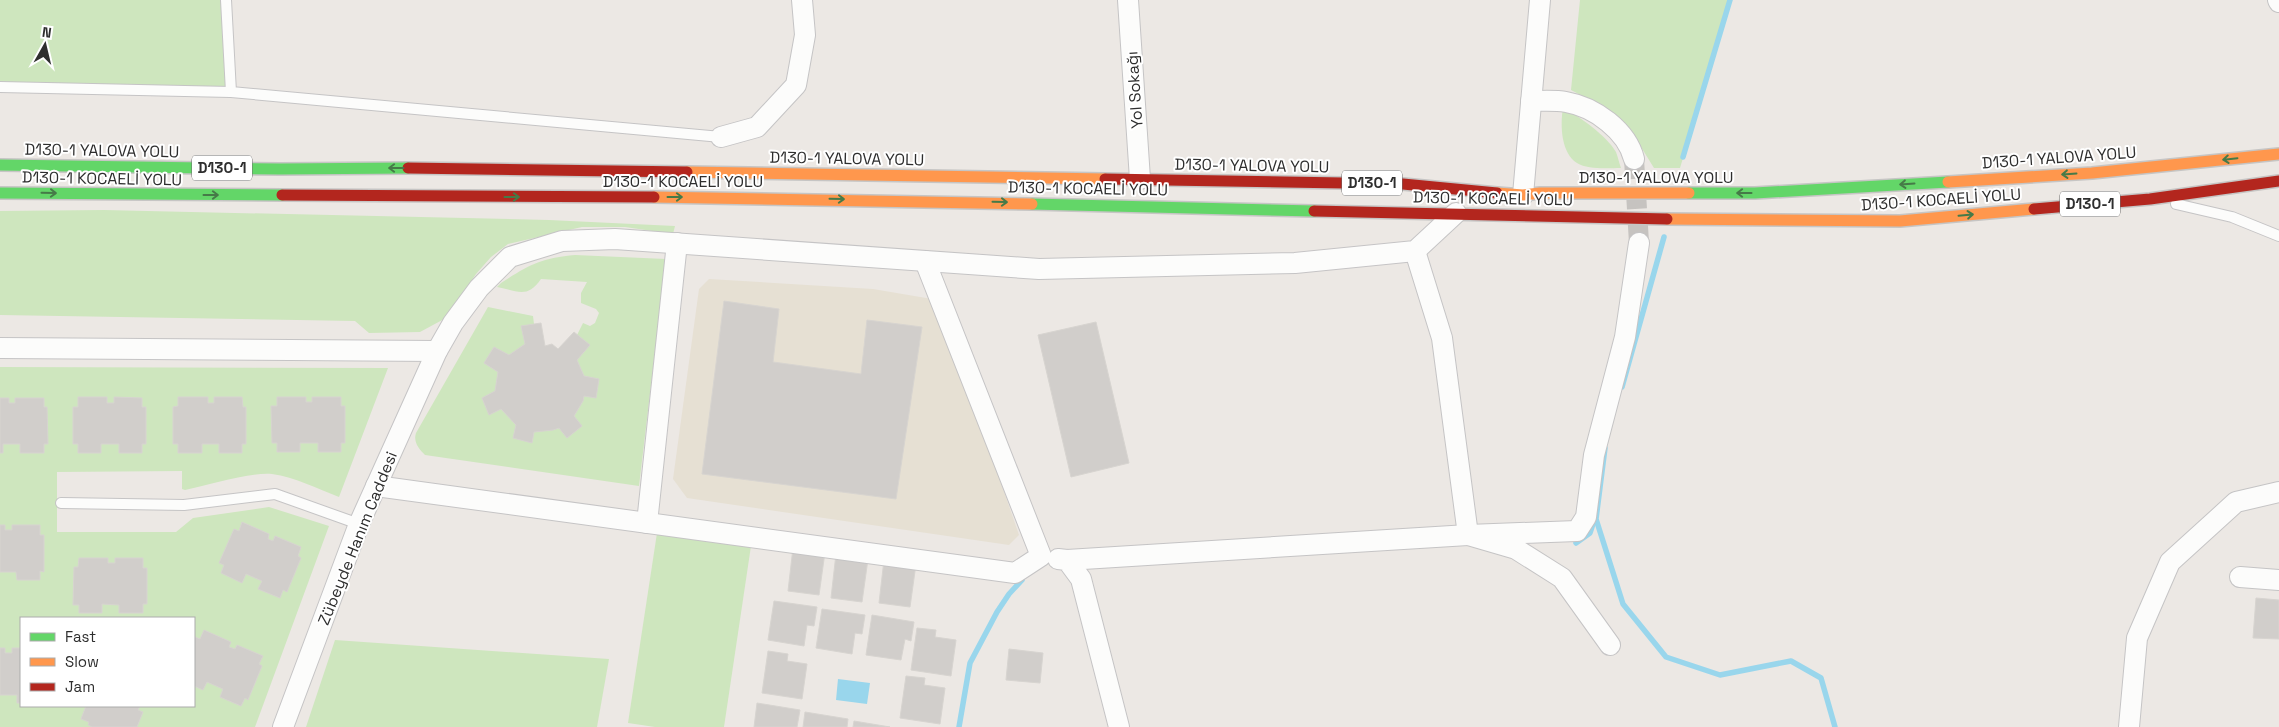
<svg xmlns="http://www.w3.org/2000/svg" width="2279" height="727" viewBox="0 0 2279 727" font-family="'Space Grotesk',sans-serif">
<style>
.education{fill:#e6e0d3}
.green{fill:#cee6be;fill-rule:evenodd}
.water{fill:#99d6ec}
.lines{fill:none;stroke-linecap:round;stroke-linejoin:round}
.stream{stroke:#99d6ec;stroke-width:5.5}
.building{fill:#d1cecb;stroke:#d7d4d0}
.street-tunnel{stroke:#c6c3c0;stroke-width:20;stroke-dasharray:20 10;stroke-linecap:butt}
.lane-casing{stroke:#c5c4c5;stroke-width:12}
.street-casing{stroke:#c5c4c5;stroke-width:22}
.fast-casing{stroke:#c6c5c4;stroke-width:14}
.slow-casing{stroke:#c6c5c4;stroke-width:14}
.jam-casing{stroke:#c6c5c4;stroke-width:14}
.lane{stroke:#fcfcfb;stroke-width:10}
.street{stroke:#fcfcfb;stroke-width:20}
.fast{stroke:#63d668;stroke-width:11}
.slow{stroke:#ff974d;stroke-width:11}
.jam{stroke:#b3261e;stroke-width:11}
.oneway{stroke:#467a48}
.labels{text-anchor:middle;stroke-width:4;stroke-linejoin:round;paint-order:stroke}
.shield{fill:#fff;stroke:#6d6d6d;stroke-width:1}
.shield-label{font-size:15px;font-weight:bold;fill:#2e2e2e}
.street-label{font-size:16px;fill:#2e2e2e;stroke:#fff}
</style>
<rect width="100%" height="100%" fill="#ece8e4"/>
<path class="education" d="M 709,279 L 873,289 L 938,300 L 1019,535 L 1009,545 L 687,498 L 673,479 L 699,289 Z"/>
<g class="green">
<path d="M 0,0 L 226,0 L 231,92 L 0,87 Z"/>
<path d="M 1580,0 L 1730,0 L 1680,168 L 1654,168 L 1633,134 L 1607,109 L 1571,90 Z"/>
<path d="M 1563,108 C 1579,116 1607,136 1616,152 C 1618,157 1619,163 1621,168 C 1608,168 1588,170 1577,163 C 1561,153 1560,125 1563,108 Z"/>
<path d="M 104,210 L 549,220 L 675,226 L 673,234 L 625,227 L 582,227 L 508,244 L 491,257 L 476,274 L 446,318 L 420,332 L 369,333 L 355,321 L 0,315 L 0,211 Z"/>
<path d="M 575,255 L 666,259 L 639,486 L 425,455 C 419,449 413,442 416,433 L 488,307 L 533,316 L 538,356 L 571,347 L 583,323 L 590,326 L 595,323 L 599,313 L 596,309 L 581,303 L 581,293 L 587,282 L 541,279 C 527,299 518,291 497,287 L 501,283 C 529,265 541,258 575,255 Z"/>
<path d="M 0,367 L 388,368 L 339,497 C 318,489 295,477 272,474 C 249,472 209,485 185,490 L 182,489 L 182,471 L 57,472 L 57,532 L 176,532 L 193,518 L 269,507 L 329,526 L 255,727 L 0,727 ZM 21,618 L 194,618 L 194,706 L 21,706 Z"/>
<path d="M 657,533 L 751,546 L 724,727 L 655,727 L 628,723 Z"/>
<path d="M 335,640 L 609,659 L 597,727 L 306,727 Z"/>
</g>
<path class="water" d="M 838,679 L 870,683 L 867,704 L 836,700 Z"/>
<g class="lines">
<g class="stream">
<path d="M 1683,157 L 1730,0"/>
<path d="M 1622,387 L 1664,237"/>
<path d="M 1605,448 L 1596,519 L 1623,604 L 1666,657 L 1720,675 L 1791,661 L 1821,678 L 1835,727"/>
<path d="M 1576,543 L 1590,533 L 1594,521"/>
<path d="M 959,727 L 970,663 L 997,612 L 1009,594 L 1022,580"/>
</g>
</g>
<g class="building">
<path d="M 724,301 L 779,309 L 773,362 L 861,374 L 867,320 L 922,327 L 896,499 L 702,474 Z"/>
<path d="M 1096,322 L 1129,463 L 1071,477 L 1038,335 Z"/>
<path d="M 541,323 L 545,346 L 552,344 L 558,349 L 574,332 L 590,345 L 577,360 L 584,376 L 599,379 L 596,398 L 584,396 L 583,401 L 574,416 L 582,426 L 567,438 L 559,428 L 553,430 L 534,432 L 532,443 L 513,438 L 516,425 L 501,409 L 489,415 L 482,398 L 495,391 L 498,372 L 484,363 L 494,347 L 509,355 L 525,344 L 521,326 Z"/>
<path d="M 78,397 L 107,397 L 107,403 L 114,403 L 114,397 L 142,398 L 142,407 L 146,407 L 146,444 L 142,444 L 142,453 L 119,453 L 119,444 L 101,444 L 101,453 L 78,453 L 78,444 L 73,444 L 73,407 L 78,407 Z"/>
<path d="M 178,397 L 208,397 L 208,403 L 214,403 L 214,397 L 242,397 L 243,407 L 246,407 L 246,444 L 242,444 L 242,453 L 219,453 L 219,444 L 202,444 L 202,453 L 178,453 L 178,444 L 173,444 L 173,407 L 178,406 Z"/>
<path d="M 277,397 L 306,397 L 306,402 L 312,402 L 312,397 L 341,397 L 341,406 L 345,406 L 345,443 L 341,443 L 341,452 L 318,452 L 318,443 L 300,443 L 300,452 L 277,452 L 277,443 L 272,443 L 271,406 L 277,406 Z"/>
<path d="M 0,398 L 9,398 L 9,403 L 15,403 L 15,398 L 44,398 L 44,407 L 47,407 L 48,444 L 44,444 L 44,453 L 20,453 L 20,444 L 3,444 L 3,453 L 0,453 Z"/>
<path d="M 242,522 L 269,534 L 268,539 L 273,541 L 275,536 L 301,547 L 298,556 L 301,558 L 287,592 L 283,590 L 280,598 L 258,589 L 262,581 L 246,574 L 242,583 L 221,573 L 224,565 L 219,563 L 234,529 L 239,531 Z"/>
<path d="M 0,525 L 5,525 L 5,530 L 12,530 L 12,525 L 40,525 L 40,535 L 44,535 L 44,572 L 40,571 L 40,580 L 17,580 L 16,572 L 0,572 Z"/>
<path d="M 793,548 L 825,552 L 819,595 L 788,591 Z"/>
<path d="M 836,554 L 868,559 L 862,602 L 831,598 Z"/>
<path d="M 79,558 L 108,558 L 108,563 L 115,563 L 115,558 L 143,558 L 143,568 L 147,568 L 147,604 L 143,604 L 143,613 L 119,613 L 119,605 L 102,604 L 102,613 L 79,613 L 79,605 L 73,605 L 74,567 L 78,567 Z"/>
<path d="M 884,560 L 916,564 L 910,607 L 879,603 Z"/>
<path d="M 2256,598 L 2279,600 L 2279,639 L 2253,638 Z"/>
<path d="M 774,601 L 817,607 L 814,626 L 807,625 L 804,646 L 768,640 Z"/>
<path d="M 822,609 L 865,615 L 862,634 L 855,633 L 852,654 L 816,648 Z"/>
<path d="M 872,615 L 914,622 L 911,641 L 905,639 L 901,660 L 866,655 Z"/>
<path d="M 917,628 L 936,630 L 935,637 L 956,640 L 951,676 L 911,670 Z"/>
<path d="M 204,630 L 231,642 L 229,647 L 235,649 L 237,645 L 263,656 L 259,664 L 262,666 L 248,700 L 245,698 L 241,706 L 220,697 L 223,689 L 207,682 L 203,690 L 194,686 L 194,641 L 195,637 L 200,639 Z"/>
<path d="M 0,648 L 5,648 L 5,653 L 12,653 L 12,648 L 21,648 L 21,703 L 17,703 L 17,695 L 0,695 Z"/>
<path d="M 1009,649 L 1043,653 L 1040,683 L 1006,680 Z"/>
<path d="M 768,651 L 788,654 L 787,661 L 807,664 L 802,699 L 762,693 Z"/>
<path d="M 906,676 L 925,678 L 924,685 L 945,688 L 940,724 L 900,718 Z"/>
<path d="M 757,703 L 800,710 L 797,727 L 754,727 Z"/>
<path d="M 86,706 L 140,706 L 138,710 L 143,712 L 137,727 L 92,727 L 88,725 L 89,722 L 81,719 Z"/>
<path d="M 805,712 L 848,719 L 847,727 L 803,727 Z"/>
<path d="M 854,721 L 890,727 L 853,727 Z"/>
</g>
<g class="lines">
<path class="street-tunnel" d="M 1634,159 L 1639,243"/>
<g class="lane-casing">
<g id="lane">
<path d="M 226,0 L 231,92 L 721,137"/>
<path d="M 0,87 L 231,92"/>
<path d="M 2176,204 L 2232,217 L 2279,236"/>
<path d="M 61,503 L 184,505 L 275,494 L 359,524"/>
</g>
</g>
<g class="street-casing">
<g id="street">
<path d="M 1128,0 L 1140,179"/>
<path d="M 2278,0 L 2279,2"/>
<path d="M 1531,101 C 1543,101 1555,100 1566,102 C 1595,107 1627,131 1634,159"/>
<path d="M 721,137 L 757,127 L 796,85 L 805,35 L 802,0"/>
<path d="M 1523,195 L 1540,0"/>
<path d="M 1415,251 L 1442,338 L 1468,535 L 1516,549 L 1562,578 L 1610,645"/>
<path d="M 0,348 L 437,351"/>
<path d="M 376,486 L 1015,573 L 1041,556 L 925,261"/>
<path d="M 647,523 L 677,243"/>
<path d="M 1058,559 L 1067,560 L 1081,579 L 1119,727"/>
<path d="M 1067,560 L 1468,535 L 1577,531 L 1586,517 L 1594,455 L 1625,337 L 1639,243"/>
<path d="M 2240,577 L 2279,580"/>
<path d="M 283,727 L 359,524 L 437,351 L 453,323 L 479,288 L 510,257 L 562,241 L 615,239 L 1039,269 L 1295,263 L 1415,251 L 1456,213"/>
<path d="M 2129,727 L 2137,638 L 2170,562 L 2236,502 L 2279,492"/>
</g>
</g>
<g class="fast-casing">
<g id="fast">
<path d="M 0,165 L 280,169 L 408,168"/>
<path d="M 0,193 L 282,195"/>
<path d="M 1689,193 L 1755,193 L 1948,182"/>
<path d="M 1032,204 L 1314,211"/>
</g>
</g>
<g class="slow-casing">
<g id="slow">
<path d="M 687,172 L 1105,179"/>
<path d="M 1948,182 L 2092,173 L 2279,154"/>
<path d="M 1497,193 L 1523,195 L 1540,193 L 1689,193"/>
<path d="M 654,197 L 1032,204"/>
<path d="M 1667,219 L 1900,221 L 2034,209"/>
</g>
</g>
<g class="jam-casing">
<g id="jam">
<path d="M 408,168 L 687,172"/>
<path d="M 1105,179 L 1403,184 L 1497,193"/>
<path d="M 282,195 L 654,197"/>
<path d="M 2034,209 L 2150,199 L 2279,181"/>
<path d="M 1314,211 L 1667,219"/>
</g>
</g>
<use href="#lane" class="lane"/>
<use href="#street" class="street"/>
<use href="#fast" class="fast"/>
<use href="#slow" class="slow"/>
<use href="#jam" class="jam"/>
</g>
<defs><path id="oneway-shaft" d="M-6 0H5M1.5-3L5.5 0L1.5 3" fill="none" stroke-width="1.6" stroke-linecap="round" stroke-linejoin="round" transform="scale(1.25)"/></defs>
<g class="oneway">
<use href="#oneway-shaft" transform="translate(2230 159) rotate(174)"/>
<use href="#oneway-shaft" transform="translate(396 168) rotate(180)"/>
<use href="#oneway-shaft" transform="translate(2069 174) rotate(176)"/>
<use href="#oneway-shaft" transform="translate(1907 184) rotate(176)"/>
<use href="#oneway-shaft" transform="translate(49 193) rotate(1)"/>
<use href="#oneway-shaft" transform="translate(1744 193) rotate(180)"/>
<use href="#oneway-shaft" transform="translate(211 195)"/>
<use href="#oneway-shaft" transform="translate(512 197)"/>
<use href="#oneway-shaft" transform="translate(675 197)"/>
<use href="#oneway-shaft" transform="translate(837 199) rotate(1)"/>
<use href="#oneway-shaft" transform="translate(1000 202) rotate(1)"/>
<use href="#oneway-shaft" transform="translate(1966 215) rotate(-5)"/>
</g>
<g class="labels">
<g class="shield">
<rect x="192" y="155.5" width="60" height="25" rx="4"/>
<rect x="1342" y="170.5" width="60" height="25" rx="4"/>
<rect x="2060" y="191.5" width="60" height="25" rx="4"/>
</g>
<g class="shield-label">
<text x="222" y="173">D130-1</text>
<text x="1372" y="188">D130-1</text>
<text x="2090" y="209">D130-1</text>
</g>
<g class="street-label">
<text transform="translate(1134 90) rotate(-94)" y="6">Yol Sokağı</text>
<text transform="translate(102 150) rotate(1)" y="6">D130-1 YALOVA YOLU</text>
<text transform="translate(2059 157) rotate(-4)" y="6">D130-1 YALOVA YOLU</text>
<text transform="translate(847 158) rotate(1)" y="6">D130-1 YALOVA YOLU</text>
<text transform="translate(1252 165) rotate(1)" y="6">D130-1 YALOVA YOLU</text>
<text x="1656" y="183">D130-1 YALOVA YOLU</text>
<text transform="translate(102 178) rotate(1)" y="6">D130-1 KOCAELİ YOLU</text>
<text x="683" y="187">D130-1 KOCAELİ YOLU</text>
<text transform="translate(1088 188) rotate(1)" y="6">D130-1 KOCAELİ YOLU</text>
<text transform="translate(1493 198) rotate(1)" y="6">D130-1 KOCAELİ YOLU</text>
<text transform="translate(1941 199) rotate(-4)" y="6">D130-1 KOCAELİ YOLU</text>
<text transform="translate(357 538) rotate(-68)" y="6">Zübeyde Hanım Caddesi</text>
</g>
</g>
<rect x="20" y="617" width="175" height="90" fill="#ffffff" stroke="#ababab"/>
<rect x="30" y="633" width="25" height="8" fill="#63d668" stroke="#ababab"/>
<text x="65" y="642" font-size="15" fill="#2e2e2e">Fast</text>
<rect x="30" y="658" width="25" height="8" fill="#ff974d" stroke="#ababab"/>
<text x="65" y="667" font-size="15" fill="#2e2e2e">Slow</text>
<rect x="30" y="683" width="25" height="8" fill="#b3261e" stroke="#ababab"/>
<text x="65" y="692" font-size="15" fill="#2e2e2e">Jam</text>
<g transform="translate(45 45) rotate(8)" stroke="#ffffff" stroke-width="4" paint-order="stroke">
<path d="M0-4L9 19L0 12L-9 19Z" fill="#2e2e2e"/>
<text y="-8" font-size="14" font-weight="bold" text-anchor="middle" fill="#2e2e2e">N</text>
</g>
</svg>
